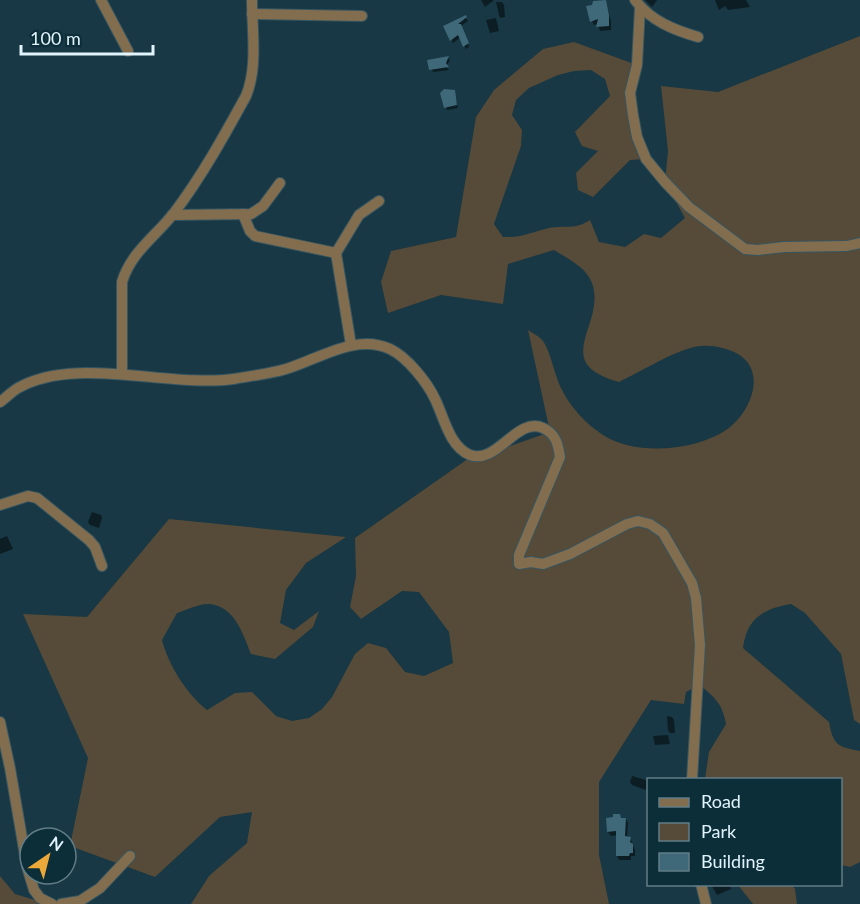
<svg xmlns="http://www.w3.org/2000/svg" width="860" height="904" viewBox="0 0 860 904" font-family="Lato,sans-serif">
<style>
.green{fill:#564a38}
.shadow{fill:#0007}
.building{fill:#3f6878}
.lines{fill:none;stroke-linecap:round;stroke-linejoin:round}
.minor-casing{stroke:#375661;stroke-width:12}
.minor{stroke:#826d4f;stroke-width:10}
</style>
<rect width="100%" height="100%" fill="#173844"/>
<g class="green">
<path d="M 860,36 L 860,724 L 854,720 L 841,654 L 805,613 L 791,604 C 763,609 747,618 743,648 L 829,722 C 833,745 838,747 860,751 L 860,862 L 850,867 L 841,865 L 840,780 L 705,779 L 709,752 L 726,724 C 722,703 716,699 700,685 L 686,692 L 684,704 L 651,700 L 599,782 L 599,855 L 609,904 L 191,904 L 209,876 L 247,843 L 252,812 L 220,817 L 155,877 L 70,846 L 88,758 L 23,614 L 87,617 L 169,519 L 346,537 L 306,563 L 286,590 L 280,623 L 294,630 L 319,611 L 313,627 L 275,659 L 251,654 C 243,634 235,607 210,604 C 200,603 186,610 177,613 L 162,640 C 169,666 186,693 207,710 L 235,693 L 252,692 L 276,716 L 292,721 L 309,718 L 322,709 L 332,697 L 355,654 L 368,643 L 386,648 L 405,672 L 424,676 L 453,663 L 449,632 L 419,592 L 402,591 L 361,619 L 350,607 L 356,576 L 355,538 L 472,456 L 487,454 L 550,432 L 528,330 C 533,333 540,337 543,341 C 550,350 555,376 561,388 C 570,407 586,424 603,435 C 635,456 695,451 726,430 C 750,414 768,372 738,354 C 724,347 709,344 694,347 C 670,353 642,371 619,382 C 548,362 607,325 592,283 C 586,267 568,259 554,250 L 508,264 L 503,304 L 441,295 L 388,313 L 381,282 L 391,251 L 456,237 L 476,117 L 494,90 L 543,49 L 574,42 L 637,65 L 630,94 L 646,159 L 630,160 L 593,197 L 578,190 L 576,173 L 598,151 L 582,146 L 575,132 L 610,96 L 605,79 L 591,70 L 574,71 L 558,75 L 529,88 L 516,100 L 512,115 L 522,130 L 521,146 L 494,224 L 503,237 C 523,238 531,232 549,228 C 566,225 575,230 590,220 L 599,242 L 625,247 L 644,234 L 661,238 L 685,218 L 665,182 L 668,151 L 661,86 L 718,92 Z"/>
<path d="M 0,876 L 15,894 L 48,904 L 0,904 Z"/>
<path d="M 738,885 L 792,885 L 795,889 L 797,904 L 753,904 Z"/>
</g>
<g class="shadow">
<path d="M 481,0 L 493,0 L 493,1 L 485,7 Z"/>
<path d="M 605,0 L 611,21 L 611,30 L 600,31 L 598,24 L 594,25 L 592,21 Z"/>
<path d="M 645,0 L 657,0 L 652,7 Z"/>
<path d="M 715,0 L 746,0 L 750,7 L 728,10 L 725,6 L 719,10 Z"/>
<path d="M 496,2 L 502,2 L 504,5 L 505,17 L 500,18 L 499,15 Z"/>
<path d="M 465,17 L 468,21 L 461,26 L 469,47 L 466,49 L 461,37 L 453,43 L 445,26 Z"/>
<path d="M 496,18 L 499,31 L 490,33 L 486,20 Z"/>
<path d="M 448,58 L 450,60 L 446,67 L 449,70 L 433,72 L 429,61 Z"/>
<path d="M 454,91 L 458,108 L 447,110 L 446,107 Z"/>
<path d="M 92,512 L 101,515 L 102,518 L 99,528 L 90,525 L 88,522 Z"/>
<path d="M 7,536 L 13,549 L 0,554 L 0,539 Z"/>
<path d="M 667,716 L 672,717 L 674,720 L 675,733 L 670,733 L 668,730 Z"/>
<path d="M 668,735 L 670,744 L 655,745 L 653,736 Z"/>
<path d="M 632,776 L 646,780 L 648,783 L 646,790 L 632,785 L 630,782 Z"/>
<path d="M 621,819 L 626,819 L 628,823 L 627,838 L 630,838 L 635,850 L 635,856 L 631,856 L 631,860 L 619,860 L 617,856 L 618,835 L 611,836 L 608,832 Z"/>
<path d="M 716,884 L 729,884 L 731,889 L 717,895 L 712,886 Z"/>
</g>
<g class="building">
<path d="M 606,0 L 609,15 L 609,26 L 596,27 L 598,19 L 590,22 L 586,6 L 592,5 L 593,1 Z"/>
<path d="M 466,15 L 467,17 L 458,24 L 461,24 L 469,43 L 463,47 L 458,35 L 450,41 L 443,26 Z"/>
<path d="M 449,56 L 446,63 L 449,67 L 429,70 L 427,60 Z"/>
<path d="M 444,89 L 455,90 L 457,105 L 444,108 L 440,93 Z"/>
<path d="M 613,814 L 620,814 L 621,818 L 626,818 L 625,836 L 631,837 L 630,842 L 633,844 L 633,853 L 630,853 L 629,856 L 616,856 L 616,831 L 607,832 L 606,818 L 613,817 Z"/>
</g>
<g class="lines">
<g class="minor-casing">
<g id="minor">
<path d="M 101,0 L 128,51"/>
<path d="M 635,0 C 651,21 674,30 698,37"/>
<path d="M 640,7 L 637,65 L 630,93 L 633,115 L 637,137 L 646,159 L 665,182 L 689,207 L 745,249 L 758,250 L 784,247 L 847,246 L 860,243"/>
<path d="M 252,14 L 362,16"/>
<path d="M 243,214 L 250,231 L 255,236 L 336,253"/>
<path d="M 172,215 L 251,214 L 263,206 L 280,183"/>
<path d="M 351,345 L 336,253 L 359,215 L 379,201"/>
<path d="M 122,373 L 122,282 C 131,252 156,236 174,213 C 202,176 224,136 246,96 C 258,67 252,31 252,0"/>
<path d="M 0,402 C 6,398 11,392 18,388 C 75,355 169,388 233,379 C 250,376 269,374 286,369 C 319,359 356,333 390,349 C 407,357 427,382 435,399 C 444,417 449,446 470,455 C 497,465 517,416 543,428 C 556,434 558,444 560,457 L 519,555 L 519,564 L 531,562 L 543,564 L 570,554 L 627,524 L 638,521 L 650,524 L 663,533 L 692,583 L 696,598 L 700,645 L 692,780"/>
<path d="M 0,505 L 28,496 L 37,498 L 89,540 L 95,547 L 102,566"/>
<path d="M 0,722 L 10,768 L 27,867 L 34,890 L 40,898 L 52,904"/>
<path d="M 701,884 L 706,904"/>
<path d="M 61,904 L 80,901 L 100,888 L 130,856"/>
</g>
</g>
<use href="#minor" class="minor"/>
</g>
<rect x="647" y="778" width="195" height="108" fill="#0c2e39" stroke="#617d87" stroke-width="1.5"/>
<rect x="659" y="798" width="30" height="9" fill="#826d4f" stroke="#617d87" stroke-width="1.5"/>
<text x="701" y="808" font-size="18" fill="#e1f3fb">Road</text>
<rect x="659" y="823" width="30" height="18" fill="#564a38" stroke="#617d87" stroke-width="1.5"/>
<text x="701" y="838" font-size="18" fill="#e1f3fb">Park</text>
<rect x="659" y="853" width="30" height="18" fill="#3f6878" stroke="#617d87" stroke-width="1.5"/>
<text x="701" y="868" font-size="18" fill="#e1f3fb">Building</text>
<g transform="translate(48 856) rotate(35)"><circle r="28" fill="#0c2e39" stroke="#617d87" stroke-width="1.5"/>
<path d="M0-4.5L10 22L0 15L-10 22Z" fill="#eba93a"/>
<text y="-9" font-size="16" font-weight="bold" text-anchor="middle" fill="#e1f3fb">N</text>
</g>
<path d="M21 45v9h132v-9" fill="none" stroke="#e1f3fb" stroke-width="3"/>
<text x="30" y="45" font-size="18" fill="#e1f3fb" stroke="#0c2e39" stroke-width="4.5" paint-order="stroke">100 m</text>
</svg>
